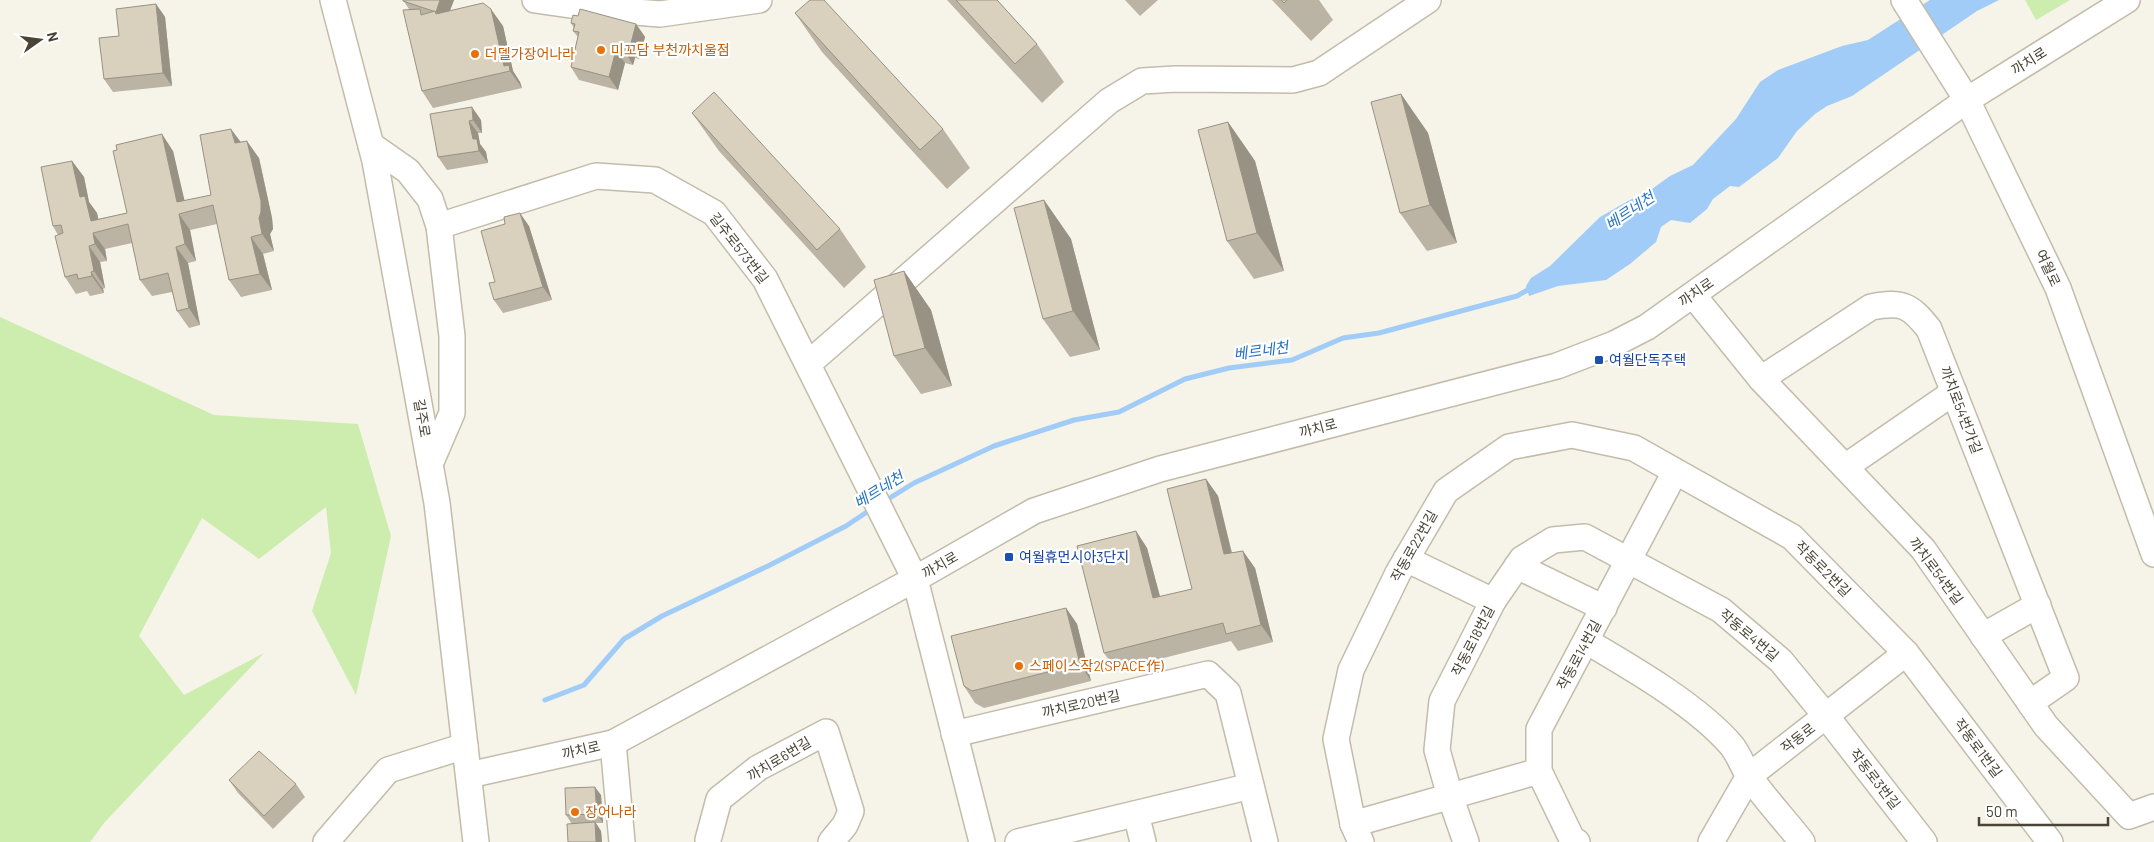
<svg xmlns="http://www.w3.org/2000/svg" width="2154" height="842" viewBox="0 0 2154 842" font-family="Barlow,'Noto Sans KR',sans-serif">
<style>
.green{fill:#ccedae}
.water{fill:#a0ccf7}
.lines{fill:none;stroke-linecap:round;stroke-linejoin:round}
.stream{stroke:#a0ccf7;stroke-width:5}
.minor-casing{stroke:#c2bcaa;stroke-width:28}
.minor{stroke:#fff;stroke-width:25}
.wall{fill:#bbb3a3}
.shaded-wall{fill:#989284}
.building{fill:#d9d0bd;stroke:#989284}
.food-dot{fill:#e8710a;stroke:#fff;stroke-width:2}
.transit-dot{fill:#1a4fb4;stroke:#fff;stroke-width:2}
.labels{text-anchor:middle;stroke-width:4.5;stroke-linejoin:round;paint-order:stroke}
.food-label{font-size:14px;fill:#c56008;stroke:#fff;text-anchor:start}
.street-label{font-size:14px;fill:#4a4436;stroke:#fff}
.transit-label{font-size:14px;fill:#164399;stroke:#fff;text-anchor:start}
.water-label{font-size:15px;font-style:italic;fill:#2472c2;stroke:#fff}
</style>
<rect width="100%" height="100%" fill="#f6f3e8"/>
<g class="green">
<path d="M 2025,0 L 2070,0 L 2036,20 Z"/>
<path d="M 0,317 L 214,415 L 358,424 L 391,536 L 356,695 L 312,611 L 331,553 L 326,507 L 259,559 L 202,518 L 139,636 L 184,695 L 264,653 L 104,823 L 90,842 L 0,842 Z"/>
</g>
<path class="water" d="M 1930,0 L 1999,0 L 1977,11 L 1852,96 L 1827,106 L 1815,114 L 1797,131 L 1778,158 L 1739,187 L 1730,186 L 1713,199 L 1707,209 L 1690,223 L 1671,220 L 1661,227 L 1656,242 L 1630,264 L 1606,280 L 1558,286 L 1529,296 L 1526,286 L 1531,278 L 1550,266 L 1600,217 L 1628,201 L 1652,189 L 1670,176 L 1693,165 L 1736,119 L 1760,82 L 1778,70 L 1842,46 L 1868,40 Z"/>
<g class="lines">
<g class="stream">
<path d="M 885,501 L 914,483 L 994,446 L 1074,420 L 1119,412 L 1185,379 L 1229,368 L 1292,360 L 1343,338 L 1379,333 L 1517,296 L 1531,288"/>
<path d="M 545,700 L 584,685 L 624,639 L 662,616 L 768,566 L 846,526 L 873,508"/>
</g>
<g class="minor-casing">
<g id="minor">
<path d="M 333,0 L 375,161 L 437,503 L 476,842"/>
<path d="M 535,0 L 598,9 L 660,14 L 759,0"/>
<path d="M 1904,0 L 1967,100 L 2058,288 L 2154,554"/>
<path d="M 371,145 L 408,171 L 430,199 L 439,226 L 452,336 L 452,413 L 430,464"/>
<path d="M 439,226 L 596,176 L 655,180 L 714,213 L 765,279 L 915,579 L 982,842"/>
<path d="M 1693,295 L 1761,379 L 1923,549 L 2046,726 L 2129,816 L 2154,807"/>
<path d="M 808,364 L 1109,101 L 1142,81 L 1176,79 L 1293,80 L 1319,73 L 1428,0"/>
<path d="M 1761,379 L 1871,307 C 1902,301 1910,305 1929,329 L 2066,678 L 2030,703"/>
<path d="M 1845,467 L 1954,392"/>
<path d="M 1406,559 L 1493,601"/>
<path d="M 1517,566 L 1604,608"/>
<path d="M 1983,636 L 2038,605"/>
<path d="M 1586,641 C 1632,668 1698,706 1732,746 C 1739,755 1743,767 1749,776 C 1765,799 1785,820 1802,842"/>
<path d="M 954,734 L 1208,674 L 1228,693 L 1265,842"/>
<path d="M 613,743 L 622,842"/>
<path d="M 469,775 L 613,743 L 915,579 L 1034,511 L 1160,469 L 1557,366 L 1614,344 L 1647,327 L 1967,100 L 2127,0"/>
<path d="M 1136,814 L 1143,842"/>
<path d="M 1353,824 L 1539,771"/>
<path d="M 708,840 L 719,799 L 758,768 L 826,732 L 851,811 L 845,825 L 831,842"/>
<path d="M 326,842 L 388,770 L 465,746"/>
<path d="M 1018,842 L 1251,786"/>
<path d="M 1361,842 L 1353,824 L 1336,739 L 1351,670 L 1398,573 L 1446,491 L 1509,447 L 1572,435 L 1634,448 L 1792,537 L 1906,653 L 2050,842"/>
<path d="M 1466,842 L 1450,796 L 1437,750 L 1442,701 L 1493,601 L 1522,559 L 1553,540 L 1585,537 L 1721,610 L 1781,661 L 1826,716 L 1924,842"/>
<path d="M 1577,842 L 1572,839 L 1539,771 L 1539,729 L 1675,472"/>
<path d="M 1711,842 L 1749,776 L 1906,653"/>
</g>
</g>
<use href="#minor" class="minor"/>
</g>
<g class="wall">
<path d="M 403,0 L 454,0 L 450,10 L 503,26 L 513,71 L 520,82 L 522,88 L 433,108 L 422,91 L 409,9 Z"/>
<path d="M 947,0 L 997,0 L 1037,44 L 1064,82 L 1042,103 Z"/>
<path d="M 1125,0 L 1158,0 L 1140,16 Z"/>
<path d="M 1272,0 L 1319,0 L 1333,20 L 1311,41 Z"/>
<path d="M 156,4 L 165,17 L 172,86 L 113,92 L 104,79 L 119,36 Z"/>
<path d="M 795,13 L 943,129 L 970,168 L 947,189 L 822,52 Z"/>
<path d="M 578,16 L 636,24 L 645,37 L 639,59 L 635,58 L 633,65 L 625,63 L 618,90 L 579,80 L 571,67 L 578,37 L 573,31 L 574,28 L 571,23 Z"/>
<path d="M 1401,94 L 1428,133 L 1457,243 L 1427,251 L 1400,213 Z"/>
<path d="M 692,113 L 840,229 L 866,267 L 844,288 L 719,151 Z"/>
<path d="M 430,114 L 481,120 L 482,133 L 478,133 L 480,144 L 486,152 L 488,163 L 447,170 L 438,157 Z"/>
<path d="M 1228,122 L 1255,161 L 1284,271 L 1254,279 L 1227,241 Z"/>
<path d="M 241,142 L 259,158 L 272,218 L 273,229 L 270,234 L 274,251 L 263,254 L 272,290 L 241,297 L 229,280 L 217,224 L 190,230 L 196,261 L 188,263 L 200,325 L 189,328 L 177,311 L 172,292 L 152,296 L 140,280 L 132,243 L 105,249 L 107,261 L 100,262 L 105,288 L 103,289 L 104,293 L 90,296 L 87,291 L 76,294 L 65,277 L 58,235 L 53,226 L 72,161 L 84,177 L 89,202 L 97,213 L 98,219 L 127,213 L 173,151 L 184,201 L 211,195 Z"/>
<path d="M 1044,200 L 1071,239 L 1100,350 L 1070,357 L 1043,319 Z"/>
<path d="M 505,224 L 529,226 L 552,300 L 503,313 L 494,300 L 495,282 Z"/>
<path d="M 904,271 L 931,310 L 952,386 L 921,394 L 894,356 Z"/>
<path d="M 1206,479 L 1218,496 L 1232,553 L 1255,568 L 1273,642 L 1238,651 L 1231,641 L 1116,670 L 1104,653 L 1136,531 L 1147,548 L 1160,597 L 1192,589 Z"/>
<path d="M 1066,608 L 1077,624 L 1091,681 L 984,708 L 975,703 L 964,686 Z"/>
<path d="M 229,780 L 296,784 L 305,797 L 273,829 L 238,793 Z"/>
<path d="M 601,795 L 603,823 L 596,823 L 601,831 L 602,842 L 568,842 L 572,824 L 566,815 Z"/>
</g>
<g class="shaded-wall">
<path d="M 440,0 L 454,0 L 445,24 L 436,12 Z"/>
<path d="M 156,4 L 165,17 L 172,86 L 163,73 Z"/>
<path d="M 491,9 L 503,26 L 513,71 L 520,82 L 522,88 L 510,71 L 504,66 Z"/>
<path d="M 636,24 L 645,37 L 639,59 L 630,47 Z"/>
<path d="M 626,46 L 635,58 L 633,65 L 625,52 Z"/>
<path d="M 616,50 L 625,63 L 618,90 L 609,77 Z"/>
<path d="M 1401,94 L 1428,133 L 1457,243 L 1430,205 Z"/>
<path d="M 472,107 L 481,120 L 482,133 L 473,120 Z"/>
<path d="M 469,121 L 478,133 L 480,144 L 486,152 L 488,163 L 479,151 L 473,139 Z"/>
<path d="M 1228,122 L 1255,161 L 1284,271 L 1257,233 Z"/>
<path d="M 231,129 L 243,145 L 235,143 Z"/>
<path d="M 162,134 L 173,151 L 187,211 L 177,202 Z"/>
<path d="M 247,141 L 259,158 L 272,218 L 273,229 L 270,234 L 274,251 L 262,234 L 259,218 Z"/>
<path d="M 72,161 L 84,177 L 89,202 L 97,213 L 101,231 L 91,221 L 80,197 Z"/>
<path d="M 1044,200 L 1071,239 L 1100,350 L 1073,311 Z"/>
<path d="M 520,213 L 529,226 L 552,300 L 543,287 Z"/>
<path d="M 179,214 L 190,230 L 196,261 L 185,244 Z"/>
<path d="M 93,233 L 105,249 L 107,261 L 95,244 Z"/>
<path d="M 251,237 L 263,254 L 272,290 L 260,274 Z"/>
<path d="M 89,246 L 100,262 L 105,288 L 94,271 Z"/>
<path d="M 176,247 L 188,263 L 200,325 L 189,308 Z"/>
<path d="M 904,271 L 931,310 L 952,386 L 925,348 Z"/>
<path d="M 91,272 L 103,289 L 104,293 L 92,276 Z"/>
<path d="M 1206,479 L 1218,496 L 1236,571 L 1224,554 Z"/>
<path d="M 1136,531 L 1147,548 L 1165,615 L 1153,598 Z"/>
<path d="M 1243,551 L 1255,568 L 1273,642 L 1261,625 Z"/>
<path d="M 1066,608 L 1077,624 L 1091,681 L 1080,664 Z"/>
<path d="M 595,787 L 601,795 L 603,823 L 597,814 Z"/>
<path d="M 595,822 L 601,831 L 602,842 L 596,842 Z"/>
</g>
<g class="building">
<path d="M 403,0 L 440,0 L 436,12 L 403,1 Z"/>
<path d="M 810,0 L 824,0 L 943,129 L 920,150 L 795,13 Z"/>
<path d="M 956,0 L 997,0 L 1037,44 L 1015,64 Z"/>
<path d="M 1281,0 L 1287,0 L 1284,3 Z"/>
<path d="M 483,3 L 491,9 L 504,66 L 509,65 L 510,71 L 422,91 L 403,10 L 420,9 L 421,15 L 435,11 L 436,14 Z"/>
<path d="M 156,4 L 163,73 L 104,79 L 99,38 L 119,36 L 116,9 Z"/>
<path d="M 580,9 L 636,24 L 630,47 L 626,46 L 625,52 L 616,50 L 609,77 L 571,67 L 579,32 L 573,31 L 575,24 L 571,23 L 573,15 L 578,16 Z"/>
<path d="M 714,92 L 840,229 L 817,250 L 692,113 Z"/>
<path d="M 1401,94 L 1430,205 L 1400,213 L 1371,102 Z"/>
<path d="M 472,107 L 473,120 L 469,121 L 473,139 L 477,139 L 479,151 L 438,157 L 430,114 Z"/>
<path d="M 1228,122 L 1257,233 L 1227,241 L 1198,130 Z"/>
<path d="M 231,129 L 235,143 L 247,141 L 261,201 L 261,212 L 259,218 L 262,234 L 251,237 L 260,274 L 229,280 L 213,205 L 179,214 L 185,244 L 176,247 L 189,308 L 177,311 L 168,273 L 140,280 L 128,224 L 93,233 L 95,244 L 89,246 L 94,271 L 91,272 L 92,276 L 78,279 L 77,274 L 65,277 L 55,236 L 63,233 L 61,225 L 53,226 L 41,167 L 72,161 L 80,197 L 85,196 L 91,221 L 127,213 L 113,151 L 117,150 L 116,145 L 162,134 L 177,202 L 211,195 L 200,135 Z"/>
<path d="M 1044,200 L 1073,311 L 1043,319 L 1014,208 Z"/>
<path d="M 520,213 L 543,287 L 494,300 L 489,283 L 495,282 L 481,231 L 505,224 L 504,217 Z"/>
<path d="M 904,271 L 925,348 L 894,356 L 874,280 Z"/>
<path d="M 1206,479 L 1224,554 L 1243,551 L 1261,625 L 1226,634 L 1223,623 L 1104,653 L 1077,546 L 1136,531 L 1153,598 L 1192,589 L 1167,489 Z"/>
<path d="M 1066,608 L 1080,664 L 972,691 L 964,686 L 951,636 Z"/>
<path d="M 259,751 L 296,784 L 264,816 L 229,780 Z"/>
<path d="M 595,787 L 597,814 L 566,815 L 565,788 Z"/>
<path d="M 595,822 L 596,842 L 568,842 L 567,824 Z"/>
</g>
<g class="food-dot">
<circle cx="601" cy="50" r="5"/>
<circle cx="475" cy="54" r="5"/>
<circle cx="1019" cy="666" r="5"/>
<circle cx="575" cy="812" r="5"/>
</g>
<g class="transit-dot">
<rect x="1594" y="355" width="10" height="10" rx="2.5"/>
<rect x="1004" y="552" width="10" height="10" rx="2.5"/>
</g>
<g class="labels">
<g class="food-label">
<text x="611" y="55">미꼬담 부천까치울점</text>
<text x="485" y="59">더델가장어나라</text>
<text x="1029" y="671">스페이스작2(SPACE作)</text>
<text x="585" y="817">장어나라</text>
</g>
<g class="street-label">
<text transform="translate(2029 61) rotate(-32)" y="5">까치로</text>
<text transform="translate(739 248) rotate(52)" y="5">길주로573번길</text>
<text transform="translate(2048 268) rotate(65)" y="5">여월로</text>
<text transform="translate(1696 292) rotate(-35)" y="5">까치로</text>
<text transform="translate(1961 410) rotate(69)" y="5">까치로54번가길</text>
<text transform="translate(422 418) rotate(80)" y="5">길주로</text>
<text transform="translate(1318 428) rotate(-15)" y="5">까치로</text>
<text transform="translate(1414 546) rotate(-61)" y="5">작동로22번길</text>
<text transform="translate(940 565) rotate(-30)" y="5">까치로</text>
<text transform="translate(1823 569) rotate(45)" y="5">작동로2번길</text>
<text transform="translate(1936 571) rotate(53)" y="5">까치로54번길</text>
<text transform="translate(1749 635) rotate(40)" y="5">작동로4번길</text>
<text transform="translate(1473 641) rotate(-63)" y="5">작동로18번길</text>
<text transform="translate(1579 655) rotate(-62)" y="5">작동로14번길</text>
<text transform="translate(1081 704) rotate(-13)" y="5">까치로20번길</text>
<text transform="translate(1798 738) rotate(-38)" y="5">작동로</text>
<text transform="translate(1978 748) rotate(53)" y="5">작동로1번길</text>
<text transform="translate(581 750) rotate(-13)" y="5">까치로</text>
<text transform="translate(779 759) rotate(-31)" y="5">까치로6번길</text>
<text transform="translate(1875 779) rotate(52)" y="5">작동로3번길</text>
</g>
<g class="transit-label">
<text x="1609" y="365">여월단독주택</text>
<text x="1019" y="562">여월휴먼시아3단지</text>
</g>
<g class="water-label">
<text transform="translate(1630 211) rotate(-34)" y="5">베르네천</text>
<text transform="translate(1261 351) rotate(-8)" y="5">베르네천</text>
<text transform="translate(879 490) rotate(-32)" y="5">베르네천</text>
</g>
</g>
<g transform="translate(40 40) rotate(76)" stroke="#ffffff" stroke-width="4" paint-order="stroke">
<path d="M0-4L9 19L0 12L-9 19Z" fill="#4a4436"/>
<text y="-8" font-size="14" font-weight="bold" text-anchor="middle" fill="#4a4436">N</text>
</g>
<path d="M1979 817v8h129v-8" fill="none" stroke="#4a4436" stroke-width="2.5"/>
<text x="1986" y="817" font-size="15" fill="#4a4436" stroke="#ffffff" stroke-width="4" paint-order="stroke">50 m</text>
</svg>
